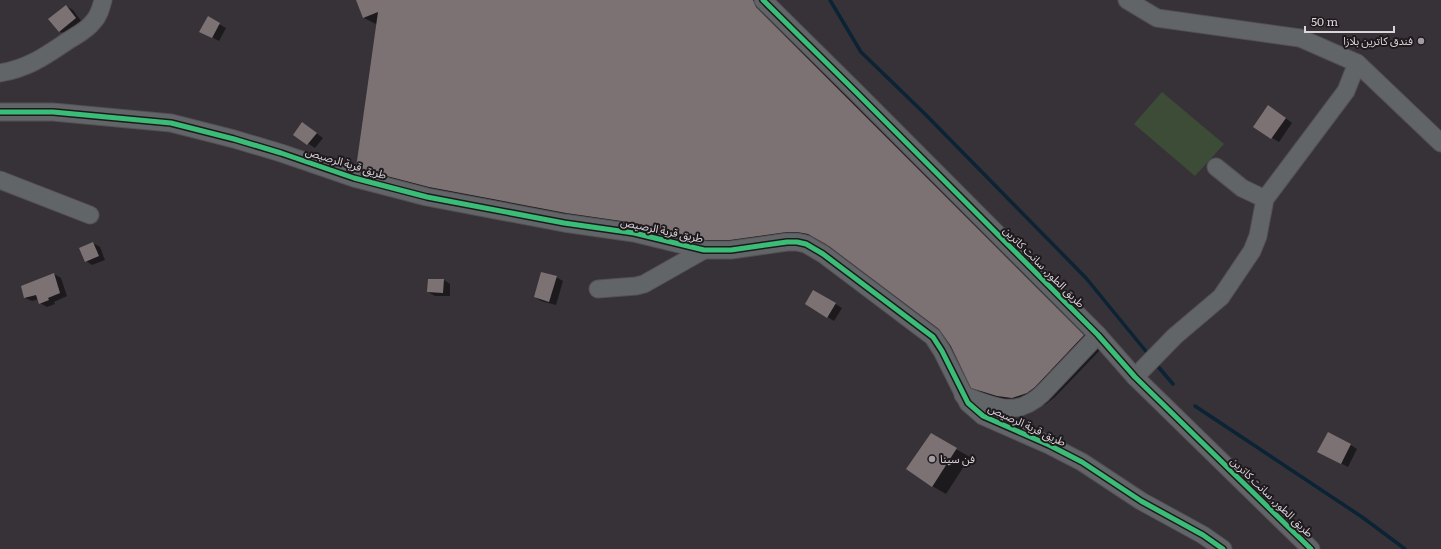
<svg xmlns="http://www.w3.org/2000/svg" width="1441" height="549" viewBox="0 0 1441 549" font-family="Literata,'Noto Sans Arabic',serif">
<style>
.green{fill:#3c4c37}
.shadow{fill:#0007}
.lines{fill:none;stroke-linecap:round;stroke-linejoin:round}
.stream{stroke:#0a2335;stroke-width:3.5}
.building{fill:#7d7273}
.minor-casing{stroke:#545054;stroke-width:19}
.minor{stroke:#626568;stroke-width:17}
.cycleway-casing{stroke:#1e191d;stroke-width:8}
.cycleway{stroke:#3abd76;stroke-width:5}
.poi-dot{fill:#a29ba1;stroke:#1e191d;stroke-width:1.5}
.labels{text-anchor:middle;stroke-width:4;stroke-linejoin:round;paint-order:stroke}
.poi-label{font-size:11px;fill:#dbd4da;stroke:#1e191d;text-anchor:end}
.street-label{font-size:11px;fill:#dbd4da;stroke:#1e191d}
</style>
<rect width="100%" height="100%" fill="#373237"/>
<path class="green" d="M 1162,92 L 1224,144 L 1195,176 L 1134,124 Z"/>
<g class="shadow">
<path d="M 361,0 L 767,0 L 1103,347 L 1055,397 L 1046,404 L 1032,409 L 992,398 L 972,387 L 952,346 L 940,328 L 829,245 L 817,243 L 750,251 L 376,179 L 357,168 L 378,25 L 364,18 L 357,1 Z"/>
<path d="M 66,6 L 73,10 L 82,22 L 66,35 L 59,31 Z"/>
<path d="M 208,18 L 226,28 L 219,41 L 201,31 Z"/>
<path d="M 1275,110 L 1292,123 L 1279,142 L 1255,127 Z"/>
<path d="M 309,128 L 323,138 L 315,148 L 295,135 Z"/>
<path d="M 93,243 L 100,247 L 105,260 L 92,265 L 86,261 Z"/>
<path d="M 54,274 L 61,278 L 67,296 L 54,302 L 55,304 L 47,307 L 40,303 L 39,299 L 32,301 L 25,298 Z"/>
<path d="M 556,277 L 563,281 L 556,305 L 541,301 L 535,297 Z"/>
<path d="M 444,280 L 450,284 L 450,296 L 435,296 L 428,292 Z"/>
<path d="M 814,291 L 842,308 L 834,321 L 806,304 Z"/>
<path d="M 931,435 L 970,457 L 946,494 L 932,486 Z"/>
<path d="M 1351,445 L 1357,449 L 1348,467 L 1325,455 Z"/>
</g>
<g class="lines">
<g class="stream">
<path d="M 830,0 L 861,52 L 925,114 L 1086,278 L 1149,355"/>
<path d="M 1155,363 L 1173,384"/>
<path d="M 1195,406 L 1362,517 L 1405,549"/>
</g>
</g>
<g class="building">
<path d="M 356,0 L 753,0 L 756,7 L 1084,335 L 1035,387 L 1027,393 L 1012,398 L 997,396 L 971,388 L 951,346 L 939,329 L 829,246 L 808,234 L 797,232 L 787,232 L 730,240 L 705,240 L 635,223 L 566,213 L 429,187 L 356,168 L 378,12 L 363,18 Z"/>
<path d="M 66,5 L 76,18 L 59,32 L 48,19 Z"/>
<path d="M 208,16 L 220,23 L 212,38 L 199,32 Z"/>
<path d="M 1268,105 L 1286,118 L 1271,139 L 1253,127 Z"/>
<path d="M 302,122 L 317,133 L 307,145 L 293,135 Z"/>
<path d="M 93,242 L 99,256 L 85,262 L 79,248 Z"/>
<path d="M 541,272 L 557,276 L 549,302 L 534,297 Z"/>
<path d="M 54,273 L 60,293 L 48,298 L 49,300 L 39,304 L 36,295 L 24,298 L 21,286 Z"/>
<path d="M 428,279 L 444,279 L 443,293 L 427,292 Z"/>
<path d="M 813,290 L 836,303 L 827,318 L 805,304 Z"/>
<path d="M 1328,432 L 1351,444 L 1341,464 L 1317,452 Z"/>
<path d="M 931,433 L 957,448 L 932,487 L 906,469 Z"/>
</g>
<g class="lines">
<g class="minor-casing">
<g id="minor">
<path d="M 763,0 L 856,92 L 1098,335 L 1135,377 L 1311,549"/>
<path d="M 1127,0 L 1157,18 L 1300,38 L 1357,63 L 1346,91 L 1265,199 L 1258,236 L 1252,251 L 1221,297 L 1175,336 L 1135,377"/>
<path d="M 1357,63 L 1441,143"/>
<path d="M 0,73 C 29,68 45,56 69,40 C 77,35 87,30 93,22 C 99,16 101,8 103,0"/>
<path d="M 0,112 L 53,112 L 171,123 L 234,139 L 281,153 L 354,178 L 427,197 L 564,223 L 634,233 L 704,250 L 731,250 L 787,242 L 797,242 L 806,244 L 823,254 L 933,337 L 942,351 L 968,403 L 983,416 L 1049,445 L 1082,462 L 1141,501 L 1203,535 L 1223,549"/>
<path d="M 1216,167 L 1242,188 L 1265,199"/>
<path d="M 0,180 L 90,215"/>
<path d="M 598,289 L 636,286 L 644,284 L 704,250"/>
<path d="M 963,395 C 993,406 1015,419 1042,394 L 1098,335"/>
</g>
</g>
<use href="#minor" class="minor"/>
<g class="cycleway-casing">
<g id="cycleway">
<path d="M 763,0 L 856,92 L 1098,335 L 1135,377 L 1311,549"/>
<path d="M 0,112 L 53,112 L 171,123 L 234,139 L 281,153 L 354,178 L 427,197 L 564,223 L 634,233 L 704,250 L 731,250 L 787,242 L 797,242 L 806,244 L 823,254 L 933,337 L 942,351 L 968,403 L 983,416 L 1049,445 L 1082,462 L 1141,501 L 1203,535 L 1223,549"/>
</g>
</g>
<use href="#cycleway" class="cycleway"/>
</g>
<g class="poi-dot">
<circle cx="1421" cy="41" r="4"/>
<circle cx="932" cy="459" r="4"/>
</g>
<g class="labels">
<g class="poi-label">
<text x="1413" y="45">فندق كاترين بلازا</text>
<text x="940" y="463" text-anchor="start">فن سينا</text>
</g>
<g class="street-label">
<text transform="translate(346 163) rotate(17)" y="4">طريق قرية الرصيص</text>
<text transform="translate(662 230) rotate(12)" y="4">طريق قرية الرصيص</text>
<text transform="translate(1044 267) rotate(45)" y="4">طريق الطور, سانت كاترين</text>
<text transform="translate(1027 425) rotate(25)" y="4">طريق قرية الرصيص</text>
<text transform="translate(1272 497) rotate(44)" y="4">طريق الطور, سانت كاترين</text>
</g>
</g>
<path d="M1305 26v6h89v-6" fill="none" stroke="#dbd4da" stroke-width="2"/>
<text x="1311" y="26" font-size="12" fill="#dbd4da" stroke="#1e191d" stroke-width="3" paint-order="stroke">50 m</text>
</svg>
